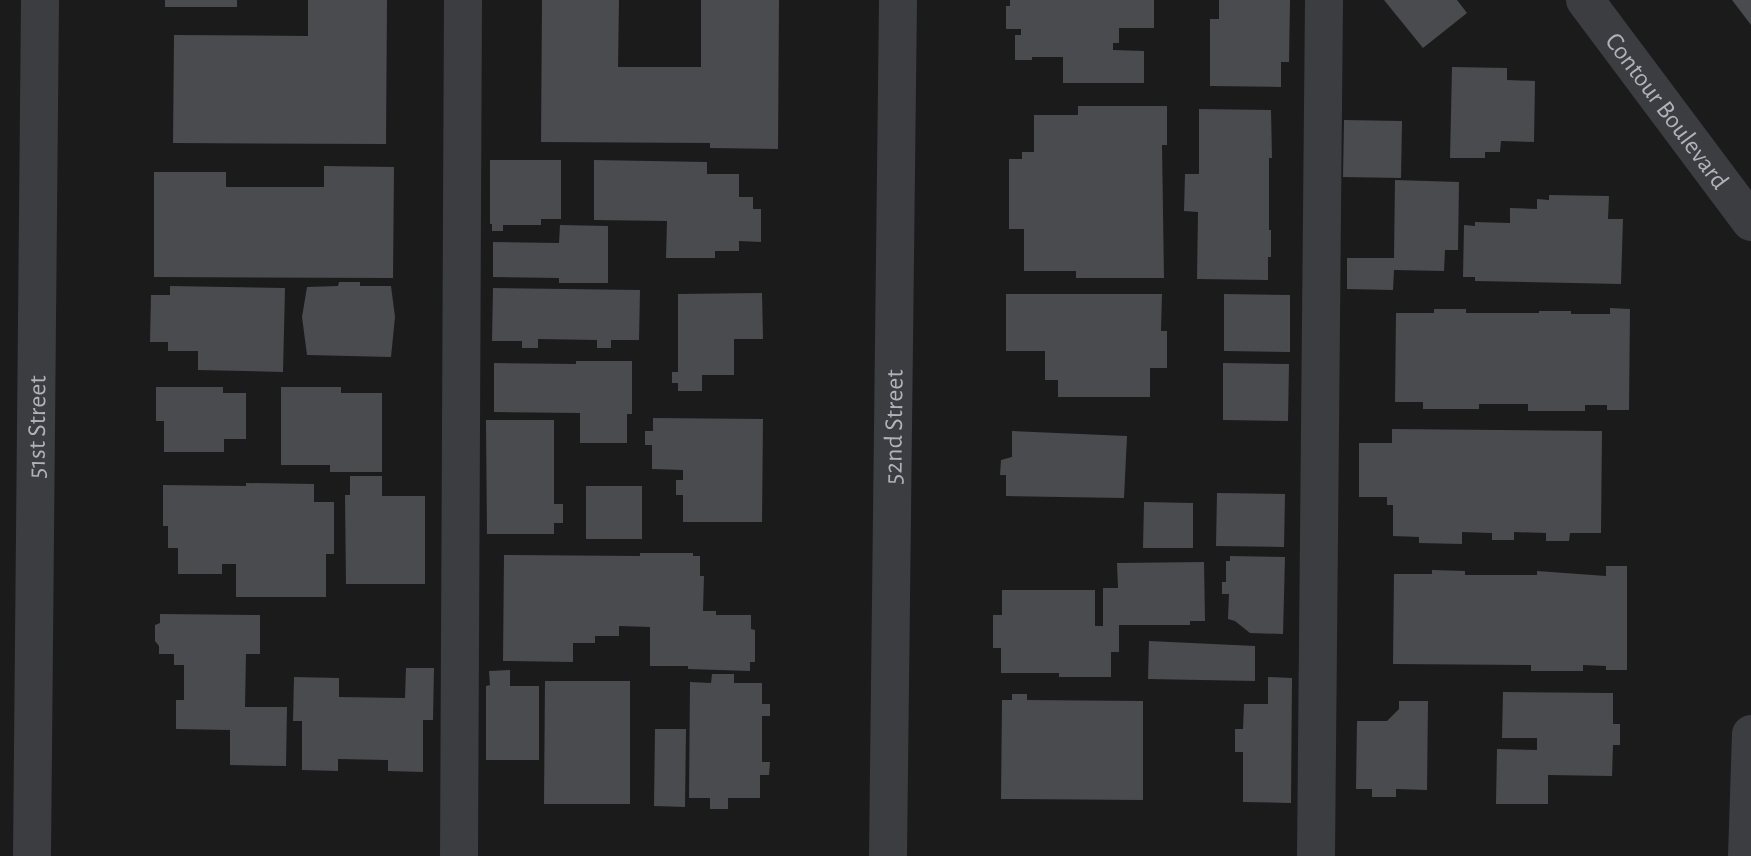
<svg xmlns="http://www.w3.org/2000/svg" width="1751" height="856" viewBox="0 0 1751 856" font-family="'Alegreya Sans',sans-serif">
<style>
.building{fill:#4a4b4e}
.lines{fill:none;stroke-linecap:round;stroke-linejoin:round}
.minor{stroke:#3c3d41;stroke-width:38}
.labels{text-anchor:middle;stroke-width:5;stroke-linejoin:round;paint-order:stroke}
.street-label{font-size:26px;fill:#afb2ba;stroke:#161618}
</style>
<rect width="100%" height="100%" fill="#1b1b1c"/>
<g class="building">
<rect x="165" y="0" width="72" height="7"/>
<path d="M 308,0 L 387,0 L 386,144 L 173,143 L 174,35 L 308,36 Z"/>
<path d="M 542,0 L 619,0 L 618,67 L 701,67 L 701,0 L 779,0 L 778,149 L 710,148 L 710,143 L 541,142 Z"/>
<path d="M 1010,0 L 1154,0 L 1154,28 L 1119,28 L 1119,43 L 1113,43 L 1113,50 L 1144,51 L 1144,83 L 1063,83 L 1063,57 L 1032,57 L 1032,60 L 1015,60 L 1015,35 L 1021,35 L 1021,29 L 1006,29 L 1006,6 L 1010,6 Z"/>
<path d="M 1219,0 L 1290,0 L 1289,62 L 1281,62 L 1281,87 L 1210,86 L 1210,19 L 1219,19 Z"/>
<path d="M 1384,0 L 1457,0 L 1467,13 L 1423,48 Z"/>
<path d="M 1732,0 L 1751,0 L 1751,25 Z"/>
<path d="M 1452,67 L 1507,68 L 1507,80 L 1535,81 L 1534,142 L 1501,141 L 1500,152 L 1485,152 L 1485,158 L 1450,158 Z"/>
<path d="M 1078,106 L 1167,106 L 1167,145 L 1162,145 L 1164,278 L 1076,278 L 1076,271 L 1024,271 L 1024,229 L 1009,229 L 1009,159 L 1022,159 L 1022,152 L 1034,152 L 1034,115 L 1078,115 Z"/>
<path d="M 1199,109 L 1271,110 L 1272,158 L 1269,158 L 1269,230 L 1271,230 L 1271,257 L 1268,257 L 1268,280 L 1197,279 L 1198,212 L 1184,211 L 1185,174 L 1199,174 Z"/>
<path d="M 1344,120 L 1402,121 L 1401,178 L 1343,177 Z"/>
<path d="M 490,160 L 561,160 L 561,219 L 541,219 L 541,225 L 503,225 L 503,231 L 492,231 L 492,224 L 490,224 Z"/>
<path d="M 594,160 L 707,162 L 707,174 L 739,174 L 739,197 L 753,197 L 753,209 L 761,209 L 761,242 L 739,241 L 739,251 L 715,251 L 715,258 L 666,258 L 667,221 L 594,220 Z"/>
<path d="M 324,166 L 394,167 L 393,278 L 154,277 L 154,172 L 226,172 L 226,187 L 324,187 Z"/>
<path d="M 1395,180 L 1459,182 L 1458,250 L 1445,250 L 1444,271 L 1394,270 L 1393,290 L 1347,289 L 1347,258 L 1394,258 Z"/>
<path d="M 1549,195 L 1609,196 L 1608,219 L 1623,219 L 1621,284 L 1475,281 L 1475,277 L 1463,277 L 1464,225 L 1475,226 L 1475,222 L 1510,223 L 1510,208 L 1537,209 L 1537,199 L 1549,200 Z"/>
<path d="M 560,225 L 608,226 L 608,283 L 559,283 L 559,278 L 493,277 L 493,242 L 559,243 Z"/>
<path d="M 339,282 L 360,282 L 360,286 L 391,286 L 395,317 L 391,357 L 307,355 L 302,317 L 307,287 L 338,286 Z"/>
<path d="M 170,286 L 285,288 L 283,372 L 198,370 L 198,351 L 168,351 L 168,342 L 150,342 L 151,295 L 170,295 Z"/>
<path d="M 493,288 L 640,290 L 639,340 L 611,340 L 611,348 L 597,348 L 597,340 L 538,339 L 538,348 L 522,348 L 522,341 L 492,341 Z"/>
<path d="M 762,293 L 763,339 L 734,339 L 734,375 L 702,375 L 702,391 L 678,391 L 678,383 L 672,383 L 672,372 L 678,372 L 678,294 Z"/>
<path d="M 1006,294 L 1162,294 L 1161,331 L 1167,331 L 1167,368 L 1150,368 L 1150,397 L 1058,397 L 1058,380 L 1045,380 L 1045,351 L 1006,351 Z"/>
<path d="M 1224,294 L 1290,295 L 1290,352 L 1224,351 Z"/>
<path d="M 1610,308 L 1630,309 L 1629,410 L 1607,410 L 1607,405 L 1585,405 L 1585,411 L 1528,411 L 1528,404 L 1479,404 L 1479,409 L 1423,409 L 1423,402 L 1395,402 L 1396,313 L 1434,313 L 1434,309 L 1466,309 L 1466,313 L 1539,313 L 1539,311 L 1571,311 L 1571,314 L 1610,314 Z"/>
<path d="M 576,361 L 632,361 L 632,414 L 627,414 L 627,443 L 580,443 L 580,413 L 494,412 L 494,363 L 576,364 Z"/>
<path d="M 1223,363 L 1289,364 L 1288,421 L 1223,420 Z"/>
<path d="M 156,387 L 223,387 L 223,393 L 246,393 L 246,439 L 224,439 L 224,452 L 164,452 L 164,421 L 156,421 Z"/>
<path d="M 281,387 L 341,387 L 341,393 L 382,393 L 382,472 L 330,472 L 330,465 L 281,465 Z"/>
<path d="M 653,418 L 763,419 L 762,522 L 683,522 L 683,495 L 676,495 L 676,480 L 683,480 L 683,470 L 652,469 L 652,445 L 645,445 L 645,431 L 653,431 Z"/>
<path d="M 486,420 L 554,420 L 554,504 L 563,504 L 563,523 L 554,523 L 554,534 L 487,534 Z"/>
<path d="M 1392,429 L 1602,431 L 1601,533 L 1570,533 L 1569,541 L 1546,541 L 1546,533 L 1514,532 L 1514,540 L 1492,540 L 1492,533 L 1462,532 L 1462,544 L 1419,543 L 1419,537 L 1393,536 L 1393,505 L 1387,505 L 1387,497 L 1359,497 L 1359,443 L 1392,443 Z"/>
<path d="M 1012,431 L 1127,436 L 1124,498 L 1006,496 L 1006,475 L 1000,475 L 1001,460 L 1012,457 Z"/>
<path d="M 350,476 L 382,476 L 382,496 L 425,496 L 425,584 L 346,584 L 345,495 L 350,495 Z"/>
<path d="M 246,483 L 314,484 L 314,502 L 334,502 L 334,554 L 326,554 L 326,597 L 236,597 L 236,564 L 222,564 L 222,574 L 178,574 L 178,548 L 168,548 L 168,526 L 163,526 L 163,485 L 246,486 Z"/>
<rect x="586" y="486" width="56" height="53"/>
<path d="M 1217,493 L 1285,494 L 1284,547 L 1216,546 Z"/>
<path d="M 1144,502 L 1193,503 L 1193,548 L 1143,548 Z"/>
<path d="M 640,553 L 693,553 L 693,556 L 700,556 L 700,576 L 704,576 L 703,611 L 716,611 L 716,615 L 751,615 L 751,629 L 755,630 L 755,662 L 750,662 L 750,671 L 688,669 L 688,666 L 650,666 L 650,627 L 619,626 L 619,636 L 595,636 L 595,643 L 573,643 L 573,662 L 503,661 L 504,555 L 640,556 Z"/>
<path d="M 1230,556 L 1285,557 L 1283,634 L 1250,633 L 1235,621 L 1228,619 L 1229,594 L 1222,594 L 1222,582 L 1226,582 L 1226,561 L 1230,561 Z"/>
<path d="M 1204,562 L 1205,621 L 1190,621 L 1190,625 L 1119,625 L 1119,652 L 1111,652 L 1111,677 L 1059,677 L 1059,673 L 1001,673 L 1001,648 L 993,648 L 993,615 L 1002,615 L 1002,590 L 1095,590 L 1095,626 L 1103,626 L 1103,588 L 1118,588 L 1117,563 Z"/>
<path d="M 1606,566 L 1627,566 L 1627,670 L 1606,670 L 1606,666 L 1583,665 L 1583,671 L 1531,671 L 1531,665 L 1393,664 L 1394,574 L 1432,574 L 1432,570 L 1465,571 L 1465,575 L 1537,575 L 1537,571 L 1606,576 Z"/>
<path d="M 160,614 L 260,615 L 260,654 L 246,654 L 245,707 L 287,707 L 286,766 L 230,765 L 230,730 L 176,729 L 176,700 L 184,700 L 184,665 L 174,665 L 174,654 L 159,654 L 159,646 L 155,641 L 155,625 L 160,623 Z"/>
<path d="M 1149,641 L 1255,646 L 1255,681 L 1148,679 Z"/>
<path d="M 406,668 L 434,668 L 433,720 L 423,720 L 423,772 L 388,771 L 388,760 L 338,759 L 338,771 L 302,770 L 302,721 L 293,721 L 294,677 L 339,678 L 339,697 L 405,698 Z"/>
<path d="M 510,670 L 510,686 L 539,686 L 539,760 L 486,760 L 486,686 L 490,685 L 489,671 Z"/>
<path d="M 712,674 L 734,674 L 734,683 L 762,683 L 762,704 L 770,704 L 770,716 L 762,716 L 762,762 L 770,762 L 769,775 L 760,775 L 760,798 L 728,798 L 728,809 L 710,809 L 710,798 L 689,798 L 690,682 L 711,683 Z"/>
<path d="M 1268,677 L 1292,678 L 1291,803 L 1243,802 L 1243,752 L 1235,752 L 1235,729 L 1243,729 L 1244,704 L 1268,704 Z"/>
<path d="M 545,681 L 630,681 L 630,804 L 544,804 Z"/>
<path d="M 1503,692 L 1613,693 L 1613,724 L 1620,724 L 1620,745 L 1613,745 L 1612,776 L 1548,775 L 1548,804 L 1496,804 L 1497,749 L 1537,750 L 1537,738 L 1502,738 Z"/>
<path d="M 1012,694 L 1027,694 L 1027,700 L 1143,701 L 1143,800 L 1001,799 L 1002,700 L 1012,700 Z"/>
<path d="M 1399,701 L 1428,701 L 1427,790 L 1396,789 L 1396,797 L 1372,797 L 1372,789 L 1356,789 L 1357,721 L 1387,721 L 1399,709 Z"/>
<path d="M 655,729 L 686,729 L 685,807 L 654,806 Z"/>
</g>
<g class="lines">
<g class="minor">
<path id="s1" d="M 1585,0 L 1751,222"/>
<path id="s2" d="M 32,856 L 40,0"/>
<path d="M 459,856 L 463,0"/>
<path id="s3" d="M 888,856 L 898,0"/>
<path d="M 1316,856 L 1324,0"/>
<path d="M 1747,856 L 1751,734"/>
</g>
</g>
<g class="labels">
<g class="street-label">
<text dy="9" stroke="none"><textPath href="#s1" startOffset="138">Contour Boulevard</textPath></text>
<text dy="9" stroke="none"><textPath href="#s2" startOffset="429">51st Street</textPath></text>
<text dy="9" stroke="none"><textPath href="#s3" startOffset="429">52nd Street</textPath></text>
</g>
</g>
</svg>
